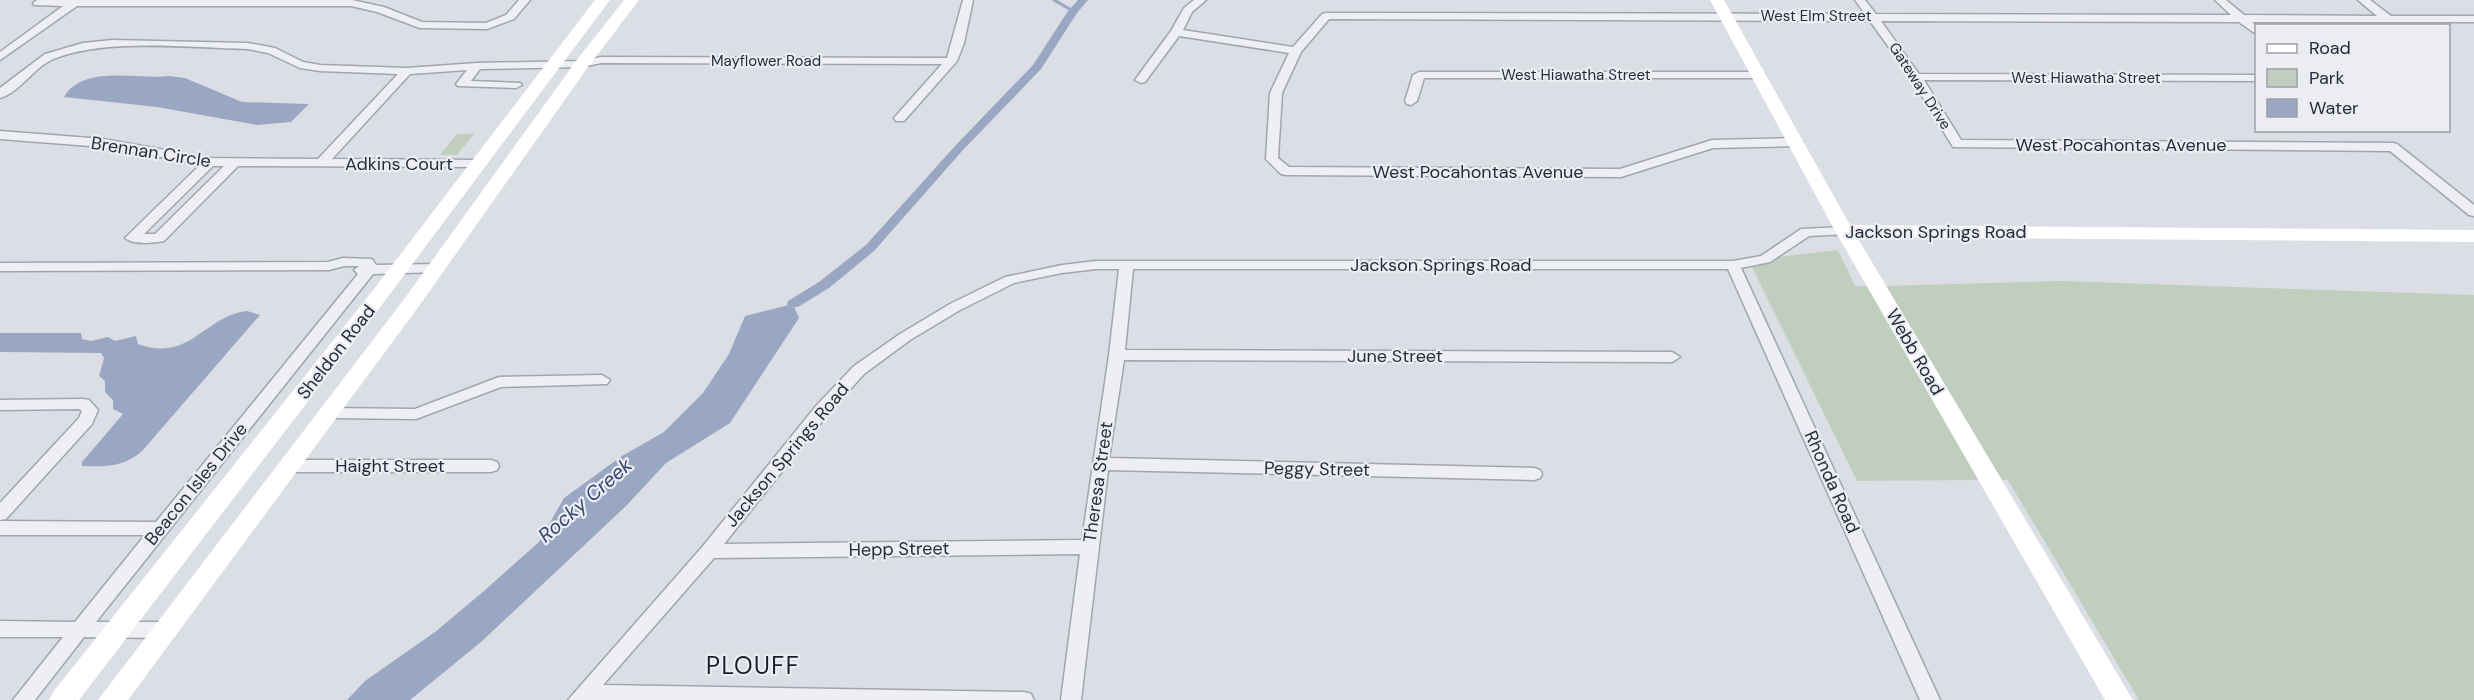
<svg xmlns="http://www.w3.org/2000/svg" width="2474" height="700" viewBox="0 0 2474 700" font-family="'DM Sans',sans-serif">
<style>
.green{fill:#c0cebe}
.water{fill:#99a7c2}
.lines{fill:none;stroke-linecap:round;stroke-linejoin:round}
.stream{stroke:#99a7c2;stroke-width:3}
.canal{fill:#99a7c2;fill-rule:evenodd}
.street-casing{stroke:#a2a5ae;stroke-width:3}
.street{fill:#eeeff4;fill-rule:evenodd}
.secondary{fill:#fff;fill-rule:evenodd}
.labels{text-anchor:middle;stroke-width:4.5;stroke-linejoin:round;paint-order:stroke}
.far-street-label{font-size:15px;fill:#272b3a;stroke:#ebedf3}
.street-label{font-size:18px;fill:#272b3a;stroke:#ebedf3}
.water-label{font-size:20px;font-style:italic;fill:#35456a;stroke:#ebedf3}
.near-neighbourhood-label{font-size:24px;letter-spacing:1.5px;fill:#191d2a;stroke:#ebedf3}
</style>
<rect width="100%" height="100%" fill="#dcdee5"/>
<g class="green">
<path d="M 457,134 L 474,134 L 457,155 L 440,155 Z"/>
<path d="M 1838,250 L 1855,286 L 1870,286 L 1983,480 L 1857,481 L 1752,267 L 1769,263 L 1778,257 Z"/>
<path d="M 2061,281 L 2474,295 L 2474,700 L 2139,700 L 2008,480 L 1997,480 L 1883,286 Z"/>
</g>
<g class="water">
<path d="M 169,76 L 185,78 L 242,102 L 309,104 L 291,122 L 257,125 L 157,107 L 64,97 C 83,64 138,80 169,76 Z"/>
<path d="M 793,304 L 799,318 L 730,423 L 666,463 L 626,506 L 481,642 L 410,700 L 347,700 L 365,681 L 435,632 L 484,591 L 539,542 L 564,498 L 622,456 L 664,432 L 703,393 L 729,354 L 745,316 Z"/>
<path d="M 247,311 L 260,315 L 143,450 C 125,467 106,467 82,466 L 82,462 L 123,414 L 113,409 L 113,400 L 105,392 L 105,381 L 99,376 L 104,358 L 101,353 L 0,352 L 0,333 L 81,333 L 82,339 L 91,341 L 108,337 L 115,341 L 136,336 L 138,344 C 190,363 204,316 247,311 Z"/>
</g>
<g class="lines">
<path class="stream" d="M 1054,0 L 1073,11"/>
<path class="canal" d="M 1078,0 L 1088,0 L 1077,13 L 1041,69 L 963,150 L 874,251 L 829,288 L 798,307 L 788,307 L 787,304 L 788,301 L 819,282 L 866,245 L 955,146 L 1033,65 L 1068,11 Z"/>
<g class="street-casing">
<g id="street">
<path d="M 37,0 L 352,0 L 384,7 L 422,22 L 486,23 L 506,15 L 519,0 L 530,0 L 514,19 L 487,29 L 420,28 L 377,12 L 351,6 L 77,6 L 0,60 L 0,52 L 63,6 L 34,5 L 33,3 Z"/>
<path d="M 963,0 L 973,0 L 964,43 L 957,61 L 904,121 L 896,121 L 894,118 L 942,64 L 601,63 L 582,67 L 480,69 L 471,81 L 520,83 L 522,85 L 516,88 L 458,86 L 456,84 L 467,70 L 410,74 L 332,159 L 478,160 L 482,161 L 484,164 L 482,167 L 238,166 L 164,241 C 153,243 134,245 125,238 L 201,164 L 103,147 L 0,139 L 0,131 L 103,139 L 210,158 L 318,159 L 398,74 L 320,71 L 300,68 L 268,53 L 248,49 C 191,48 109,38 56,58 C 35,65 21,92 0,98 L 0,88 L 45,54 L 83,43 L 112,40 L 248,43 L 275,48 L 303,62 L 320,65 L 407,68 L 477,63 L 582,61 L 601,57 L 947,58 ZM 213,166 L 224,166 L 155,234 L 144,234 Z"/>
<path d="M 1194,0 L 1206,0 L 1192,12 L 1183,30 L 1293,47 L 1322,14 L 1326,13 L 1865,14 L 1855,0 L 1865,0 L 1876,14 L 2231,15 L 2215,0 L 2226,0 L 2244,15 L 2377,16 L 2358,0 L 2370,0 L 2391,16 L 2474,16 L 2474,22 L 2252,22 L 2256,26 L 2256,34 L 2239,22 L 1881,21 L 1919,74 L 2256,75 L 2256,81 L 1924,80 L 1961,140 L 2393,143 L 2397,144 L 2474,205 L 2474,216 L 2469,215 L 2390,151 L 1953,147 L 1911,78 L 1870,21 L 1329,19 L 1301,52 L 1282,93 L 1278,158 L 1289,167 L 1620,169 L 1712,140 L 1796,138 L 1802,142 L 1796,146 L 1713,148 L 1621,177 L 1286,175 L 1281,174 L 1266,159 L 1270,93 L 1289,53 L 1179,36 L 1145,82 L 1141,83 L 1135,80 L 1171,31 L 1184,8 Z"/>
<path d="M 1419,72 L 1759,72 L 1765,75 L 1759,78 L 1424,78 L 1417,101 L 1411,105 L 1407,104 L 1405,101 L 1413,75 Z"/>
<path d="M 1844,227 L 1851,231 L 1849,234 L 1809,236 L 1770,262 L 1741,268 L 1940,700 L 1920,700 L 1728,269 L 1133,269 L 1125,350 L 1672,352 L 1680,357 L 1672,362 L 1124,360 L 1109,458 L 1534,468 L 1540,470 L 1542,474 L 1540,478 L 1534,480 L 1108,470 L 1081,700 L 1061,700 L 1080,554 L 714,558 L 603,685 L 1024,692 L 1031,694 L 1034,700 L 568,700 L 703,546 L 816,406 L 854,366 L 900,334 L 950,304 L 1005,277 L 1062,265 L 1096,261 L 1733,261 L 1761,256 L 1801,229 ZM 1096,269 L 1119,269 L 1109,355 L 1082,540 L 724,544 L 828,414 L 864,374 L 910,340 L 960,310 L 1014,283 L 1062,273 Z"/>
<path d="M 343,258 L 372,259 L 376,265 L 437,264 L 444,268 L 437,272 L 373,274 L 96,622 L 164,622 L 171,625 L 173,630 L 171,635 L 164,638 L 84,637 L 35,700 L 13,700 L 63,637 L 0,637 L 0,621 L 75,622 L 145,535 L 0,535 L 0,521 L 156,522 L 358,274 L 354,270 L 359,266 L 344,266 L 329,270 L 0,271 L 0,263 L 328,262 Z"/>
<path d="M 602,375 L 610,380 L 607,384 L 501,387 L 416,419 L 329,418 L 323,417 L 321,413 L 323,409 L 329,408 L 415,409 L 499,377 Z"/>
<path d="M 83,399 L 89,400 L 98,410 L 92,424 L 6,519 L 0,520 L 0,503 L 79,418 L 82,411 L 79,409 L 0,410 L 0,400 Z"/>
<path d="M 289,460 L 491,460 L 497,462 L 499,466 L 497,470 L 491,472 L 289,472 L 283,470 L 281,466 L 283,462 Z"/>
</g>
</g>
<use href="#street" class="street"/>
<g class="secondary">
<path d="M 595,0 L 610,0 L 381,306 L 79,700 L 49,700 L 53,692 L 367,298 Z"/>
<path d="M 624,0 L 639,0 L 588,67 L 419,306 L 128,700 L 98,700 L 405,298 L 576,61 Z"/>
<path d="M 1710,0 L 1724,0 L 1850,225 L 2474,230 L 2474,242 L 1857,237 L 2133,700 L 2105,700 L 1835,231 Z"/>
</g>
</g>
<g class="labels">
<g class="far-street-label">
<text x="1816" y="21">West Elm Street</text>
<text x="766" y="66">Mayflower Road</text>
<text x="1576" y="80">West Hiawatha Street</text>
<text x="2086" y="83">West Hiawatha Street</text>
<text transform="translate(1920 86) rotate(57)" y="5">Gateway Drive</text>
</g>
<g class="street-label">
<text x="2121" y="151">West Pocahontas Avenue</text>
<text transform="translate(151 152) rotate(9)" y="6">Brennan Circle</text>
<text x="399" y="170">Adkins Court</text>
<text x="1478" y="178">West Pocahontas Avenue</text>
<text x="1936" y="238">Jackson Springs Road</text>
<text x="1441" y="271">Jackson Springs Road</text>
<text transform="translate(336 352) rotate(-52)" y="6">Sheldon Road</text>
<text transform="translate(1915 352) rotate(60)" y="6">Webb Road</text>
<text x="1395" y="362">June Street</text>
<text transform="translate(787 455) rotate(-50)" y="6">Jackson Springs Road</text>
<text x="390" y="472">Haight Street</text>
<text transform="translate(1317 469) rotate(1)" y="6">Peggy Street</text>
<text transform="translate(1098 482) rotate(-82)" y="6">Theresa Street</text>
<text transform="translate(1832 482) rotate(66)" y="6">Rhonda Road</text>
<text transform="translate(196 484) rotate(-51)" y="6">Beacon Isles Drive</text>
<text transform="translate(899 549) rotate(-1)" y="6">Hepp Street</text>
</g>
<g class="water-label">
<text transform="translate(585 500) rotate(-41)" y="7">Rocky Creek</text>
</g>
<g class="near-neighbourhood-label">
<text x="753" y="674">PLOUFF</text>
</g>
</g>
<rect x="2255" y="24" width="195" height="108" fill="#ebedf3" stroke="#9d9fa9" stroke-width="1.5"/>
<rect x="2267" y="44" width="30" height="9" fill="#ffffff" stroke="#9d9fa9" stroke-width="1.5"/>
<text x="2309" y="54" font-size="18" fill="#272b3a">Road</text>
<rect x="2267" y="69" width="30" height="18" fill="#c0cebe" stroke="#9d9fa9" stroke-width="1.5"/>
<text x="2309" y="84" font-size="18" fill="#272b3a">Park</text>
<rect x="2267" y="99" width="30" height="18" fill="#99a7c2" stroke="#9d9fa9" stroke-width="1.5"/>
<text x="2309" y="114" font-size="18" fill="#272b3a">Water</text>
</svg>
